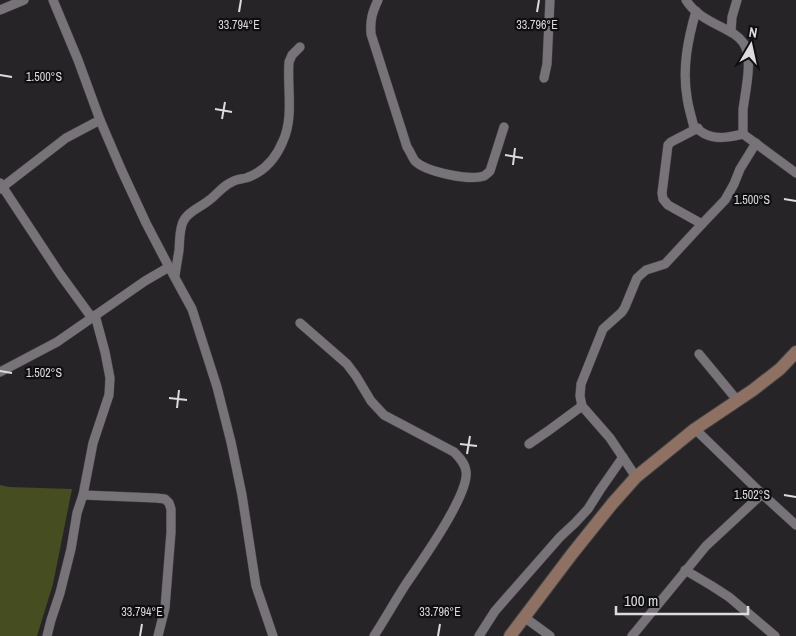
<svg xmlns="http://www.w3.org/2000/svg" width="796" height="636" viewBox="0 0 796 636" font-family="'Archivo Narrow',sans-serif">
<style>
.green{fill:#464d20}
.lines{fill:none;stroke-linecap:round;stroke-linejoin:round}
.minor-casing{stroke:#454346;stroke-width:10}
.secondary-casing{stroke:#454346;stroke-width:14}
.minor{stroke:#777378;stroke-width:9}
.secondary{stroke:#8e7162;stroke-width:12}
.ticks{fill:none;stroke:#dddbde;stroke-width:2}
.ticks-label{font-size:12px;text-anchor:middle;fill:#dddbde;stroke:#0f0e10;stroke-width:4.5;stroke-linejoin:round;paint-order:stroke}
</style>
<rect width="100%" height="100%" fill="#272428"/>
<path class="green" d="M 0,485 L 9,487 L 72,489 L 53,584 L 37,636 L 0,636 Z"/>
<g class="lines">
<g class="minor-casing">
<g id="minor">
<path d="M 53,0 L 78,60 L 100,120 L 121,169 L 146,223 L 169,267 L 192,309 L 217,387 L 231,442 L 242,495 L 256,586 L 273,636"/>
<path d="M 378,0 C 372,13 370,20 371,34 L 407,147 C 410,151 412,157 415,161 C 426,172 470,181 484,176 C 487,174 487,174 490,171 L 504,127"/>
<path d="M 686,0 C 695,15 712,22 727,30 C 735,34 743,39 746,48 C 752,64 745,93 743,110 C 743,118 743,126 743,134"/>
<path d="M 0,10 L 24,0"/>
<path d="M 696,11 C 688,39 682,68 687,97 C 688,107 692,118 694,128 C 699,129 701,132 705,134 C 717,140 730,137 743,134 L 796,173"/>
<path d="M 731,32 L 732,17 L 737,0"/>
<path d="M 544,78 L 547,64 L 550,0"/>
<path d="M 698,128 L 671,142 L 668,145 L 662,193 L 663,199 L 668,205 L 702,224"/>
<path d="M 0,183 L 60,274 L 92,318"/>
<path d="M 0,189 L 66,138 L 100,120"/>
<path d="M 175,276 C 176,267 178,258 179,250 C 180,240 179,228 184,220 C 189,211 201,207 208,201 C 217,195 222,186 232,182 C 236,179 242,179 246,178 C 264,172 276,158 283,141 C 294,117 287,88 289,62 L 292,55 L 300,47"/>
<path d="M 300,323 L 347,364 L 356,376 L 371,401 L 384,415 L 454,452 C 459,457 465,463 466,471 C 470,494 420,563 406,584 C 395,601 385,619 374,636"/>
<path d="M 699,354 L 737,400"/>
<path d="M 0,372 L 57,342 L 145,281 L 169,267"/>
<path d="M 695,429 L 762,494 L 796,525"/>
<path d="M 529,444 L 548,431 L 582,406"/>
<path d="M 636,477 L 610,438 L 582,406 L 580,396 L 581,384 L 603,329 L 622,312 L 625,307 L 637,278 L 646,270 L 665,264 L 702,224 L 725,200 L 734,184 L 740,169 L 756,143"/>
<path d="M 83,495 L 156,498 L 165,499 L 169,503 L 171,509 L 171,532 L 165,608 L 158,636"/>
<path d="M 685,570 L 712,586 L 729,597 L 775,636"/>
<path d="M 524,617 L 550,636"/>
<path d="M 47,636 L 51,620 L 60,593 L 71,549 L 77,513 L 83,495 L 93,443 L 109,395 L 110,378 L 105,352 L 95,315"/>
<path d="M 479,636 L 495,611 L 560,537 L 575,523 L 588,509 L 600,490 L 623,457"/>
<path d="M 632,636 L 706,546 L 762,494"/>
</g>
</g>
<g class="secondary-casing">
<path id="secondary" d="M 510,636 L 572,554 L 612,504 L 636,477 L 695,429 L 753,390 L 780,369 L 796,352"/>
</g>
<use href="#minor" class="minor"/>
<use href="#secondary" class="secondary"/>
</g>
<path class="ticks" d="M 239,12 L 241,0M 537,12 L 539,0M 0,75 L 12,77M 215,109 L 232,112M 222,119 L 225,102M 505,155 L 523,158M 513,165 L 515,148M 784,199 L 796,201M 0,371 L 12,373M 169,398 L 187,400M 177,408 L 179,390M 460,444 L 477,446M 467,454 L 470,436M 784,495 L 796,497M 140,636 L 142,624M 438,636 L 440,624"/>
<g class="ticks-label">
<text x="239" y="29">33.794°E</text>
<text x="537" y="29">33.796°E</text>
<text x="44" y="81">1.500°S</text>
<text x="752" y="204">1.500°S</text>
<text x="44" y="377">1.502°S</text>
<text x="752" y="499">1.502°S</text>
<text x="142" y="616">33.794°E</text>
<text x="440" y="616">33.796°E</text>
</g>
<g transform="translate(751 45) rotate(9)" stroke="#0f0e10" stroke-width="4" paint-order="stroke">
<path d="M0-4L9 19L0 12L-9 19Z" fill="#dddbde"/>
<text y="-8" font-size="14" font-weight="bold" text-anchor="middle" fill="#dddbde">N</text>
</g>
<path d="M616 606v8h132v-8" fill="none" stroke="#dddbde" stroke-width="2.5"/>
<text x="624" y="606" font-size="15" fill="#dddbde" stroke="#0f0e10" stroke-width="4" paint-order="stroke">100 m</text>
</svg>
